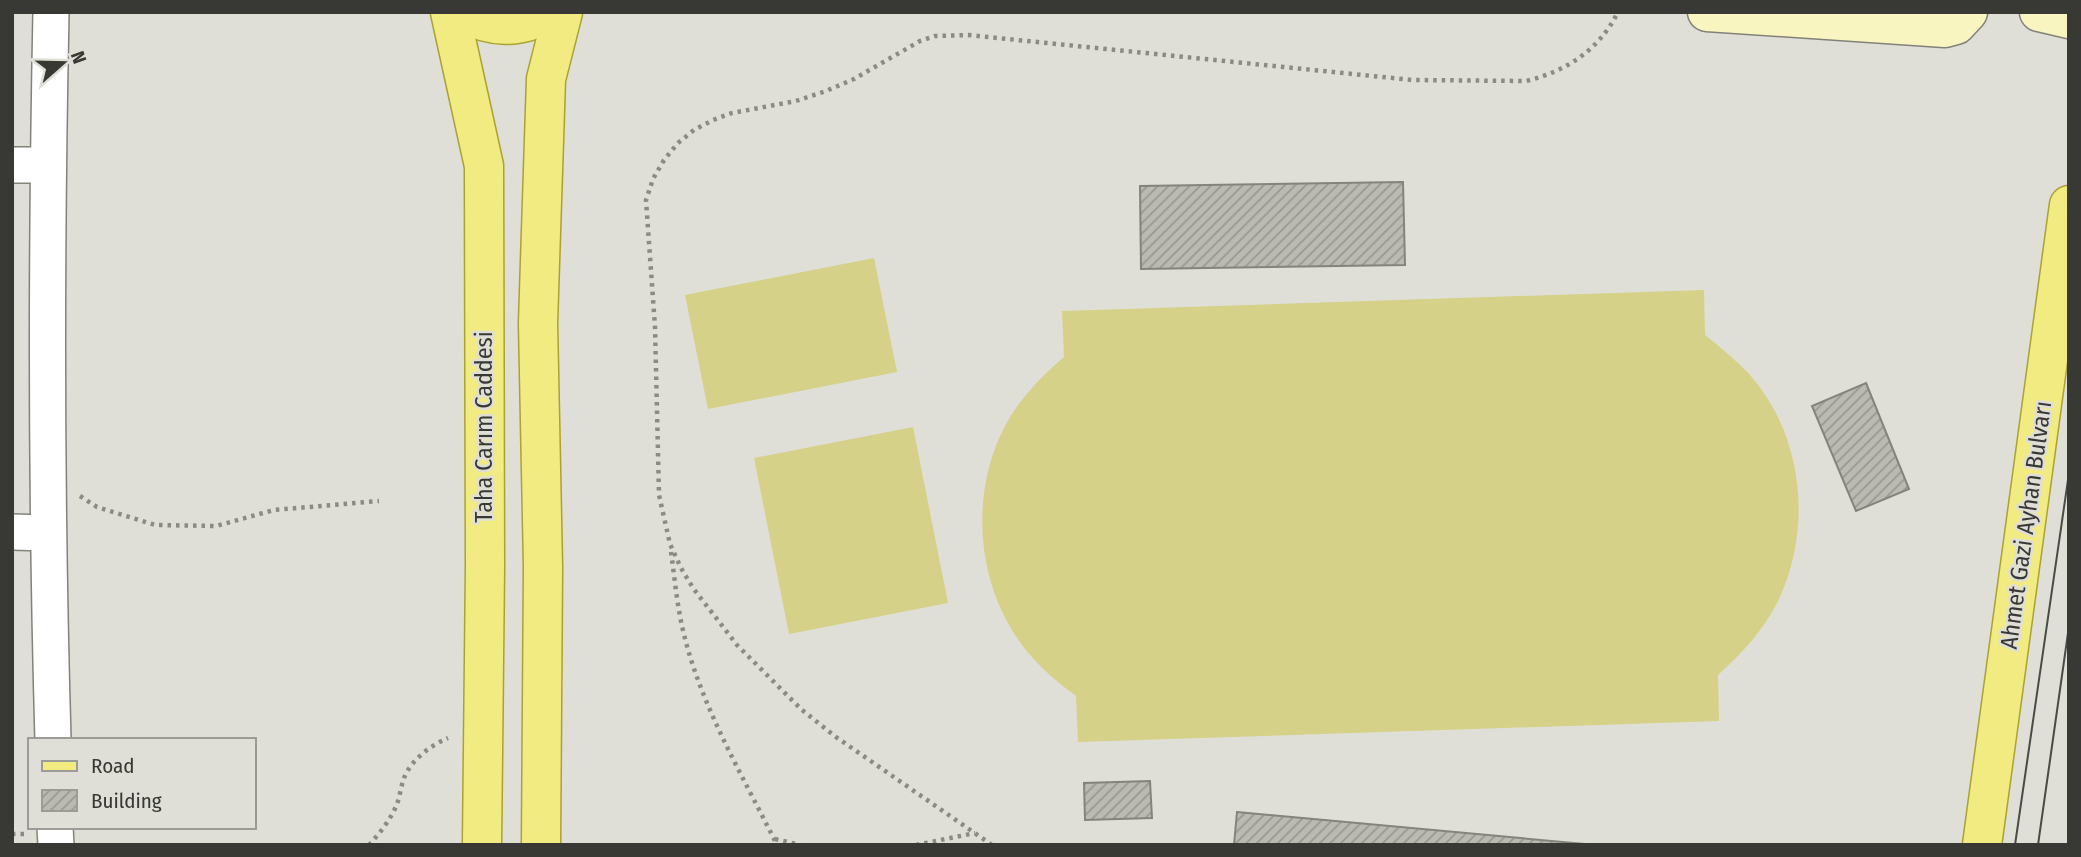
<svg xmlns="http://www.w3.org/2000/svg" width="2081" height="857" viewBox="0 0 2081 857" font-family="'Fira Sans Condensed',sans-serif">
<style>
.pitch{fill:#d5d188}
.building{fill:url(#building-hatch);stroke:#84847d;stroke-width:2}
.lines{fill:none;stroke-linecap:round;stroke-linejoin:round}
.street-casing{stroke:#82827a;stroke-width:38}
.secondary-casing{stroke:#82827a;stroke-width:41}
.primary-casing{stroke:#aaa330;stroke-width:41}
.path{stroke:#8b8b86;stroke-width:4.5;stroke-dasharray:3.5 5;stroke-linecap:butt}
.street{stroke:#fff;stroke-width:35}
.secondary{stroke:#f8f5c0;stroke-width:38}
.primary{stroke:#f1eb82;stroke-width:38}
.tram{stroke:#4a4a47;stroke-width:2}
.labels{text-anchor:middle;stroke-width:5;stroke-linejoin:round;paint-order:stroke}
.street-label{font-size:24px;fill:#383835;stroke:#dfdfd7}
</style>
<defs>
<pattern id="building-hatch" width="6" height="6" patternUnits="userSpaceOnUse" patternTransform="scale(1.75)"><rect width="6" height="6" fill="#babab2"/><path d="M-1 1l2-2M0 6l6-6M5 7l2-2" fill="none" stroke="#989892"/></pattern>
</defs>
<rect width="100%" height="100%" fill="#dfdfd7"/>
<g class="pitch">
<path d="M 874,258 L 897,372 L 708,409 L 685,295 Z"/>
<path d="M 1704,290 L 1705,335 C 1721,348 1736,360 1749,374 C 1805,436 1813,533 1776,605 C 1761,633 1741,654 1718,675 L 1719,721 L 1078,742 L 1076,696 C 1060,684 1045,672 1032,657 C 977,596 967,498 1005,426 C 1020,398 1041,377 1064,357 L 1062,311 Z"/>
<path d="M 913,427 L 948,603 L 789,634 L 754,458 Z"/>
</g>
<g class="building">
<path d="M 1403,182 L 1405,265 L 1141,269 L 1140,186 Z"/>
<path d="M 1866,383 L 1909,489 L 1856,511 L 1812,406 Z"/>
<path d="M 1150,781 L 1152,818 L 1085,820 L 1084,783 Z"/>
<path d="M 1237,812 L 1596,845 L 1234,845 Z"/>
</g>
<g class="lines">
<g class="street-casing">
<g id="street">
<path d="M 51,12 C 46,255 46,497 53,740"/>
<path d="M 12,165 L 48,165"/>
<path d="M 12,532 L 47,533"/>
<path d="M 55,827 L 56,845"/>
</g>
</g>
<g class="secondary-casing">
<g id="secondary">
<path d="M 1707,12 L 1945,28 L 1956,25 L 1968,12"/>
<path d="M 2039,12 L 2069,19"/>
</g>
</g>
<g class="primary-casing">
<g id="primary">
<path d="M 450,12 L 484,166 L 485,567 L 482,845"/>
<path d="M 462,12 C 490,28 520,30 548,12"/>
<path d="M 541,845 L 543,567 L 538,323 L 546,79 L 563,12"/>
<path d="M 1982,845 L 2069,205"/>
</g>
</g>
<g class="path">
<path d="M 80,496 L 97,507 L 155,525 L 216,526 L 274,510 L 379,501"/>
<path d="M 671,552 C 674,573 676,595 680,616 C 695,697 741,772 777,845"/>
<path d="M 12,834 L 25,834"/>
<path d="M 775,839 L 800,845"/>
<path d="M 369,845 C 380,833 391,819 397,804 C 400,796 401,786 404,778 C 411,760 431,745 448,738"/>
<path d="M 916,845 L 975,833"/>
<path d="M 992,845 L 836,737 L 802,710 L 737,645 L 693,588 L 681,568 L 670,544 L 659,495 L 655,327 L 646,200 L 653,179 L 664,160 L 678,143 L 694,130 L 713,120 L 732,113 L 796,101 L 826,91 L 854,79 L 920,41 L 935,36 L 968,35 L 1412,80 L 1526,81 C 1567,71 1599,50 1618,12"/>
</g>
<use href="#street" class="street"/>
<use href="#secondary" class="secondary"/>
<use href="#primary" class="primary"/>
<g class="tram">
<path d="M 2015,845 L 2069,473"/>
<path d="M 2038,845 L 2069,626"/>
</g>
</g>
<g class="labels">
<g class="street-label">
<text transform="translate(484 427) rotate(-90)" y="8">Taha Carım Caddesi</text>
<text transform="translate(2026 525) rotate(-82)" y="8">Ahmet Gazi Ayhan Bulvarı</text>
</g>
</g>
<rect width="2081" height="857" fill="none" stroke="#383835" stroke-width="28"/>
<rect x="28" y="738" width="228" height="91" fill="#dfdfd7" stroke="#9c9c96" stroke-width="2"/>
<rect x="42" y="761" width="35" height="10" fill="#f1eb82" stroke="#9c9c96" stroke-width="2"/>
<text x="91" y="773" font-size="21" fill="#383835">Road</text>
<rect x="42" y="790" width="35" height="21" fill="url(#building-hatch)" stroke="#9c9c96" stroke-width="2"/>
<text x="91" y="808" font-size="21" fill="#383835">Building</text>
<g transform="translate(63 63) rotate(70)" stroke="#dfdfd7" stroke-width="5" paint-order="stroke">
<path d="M0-5L12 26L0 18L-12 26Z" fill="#383835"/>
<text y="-10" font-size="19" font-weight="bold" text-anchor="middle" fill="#383835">N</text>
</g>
</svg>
